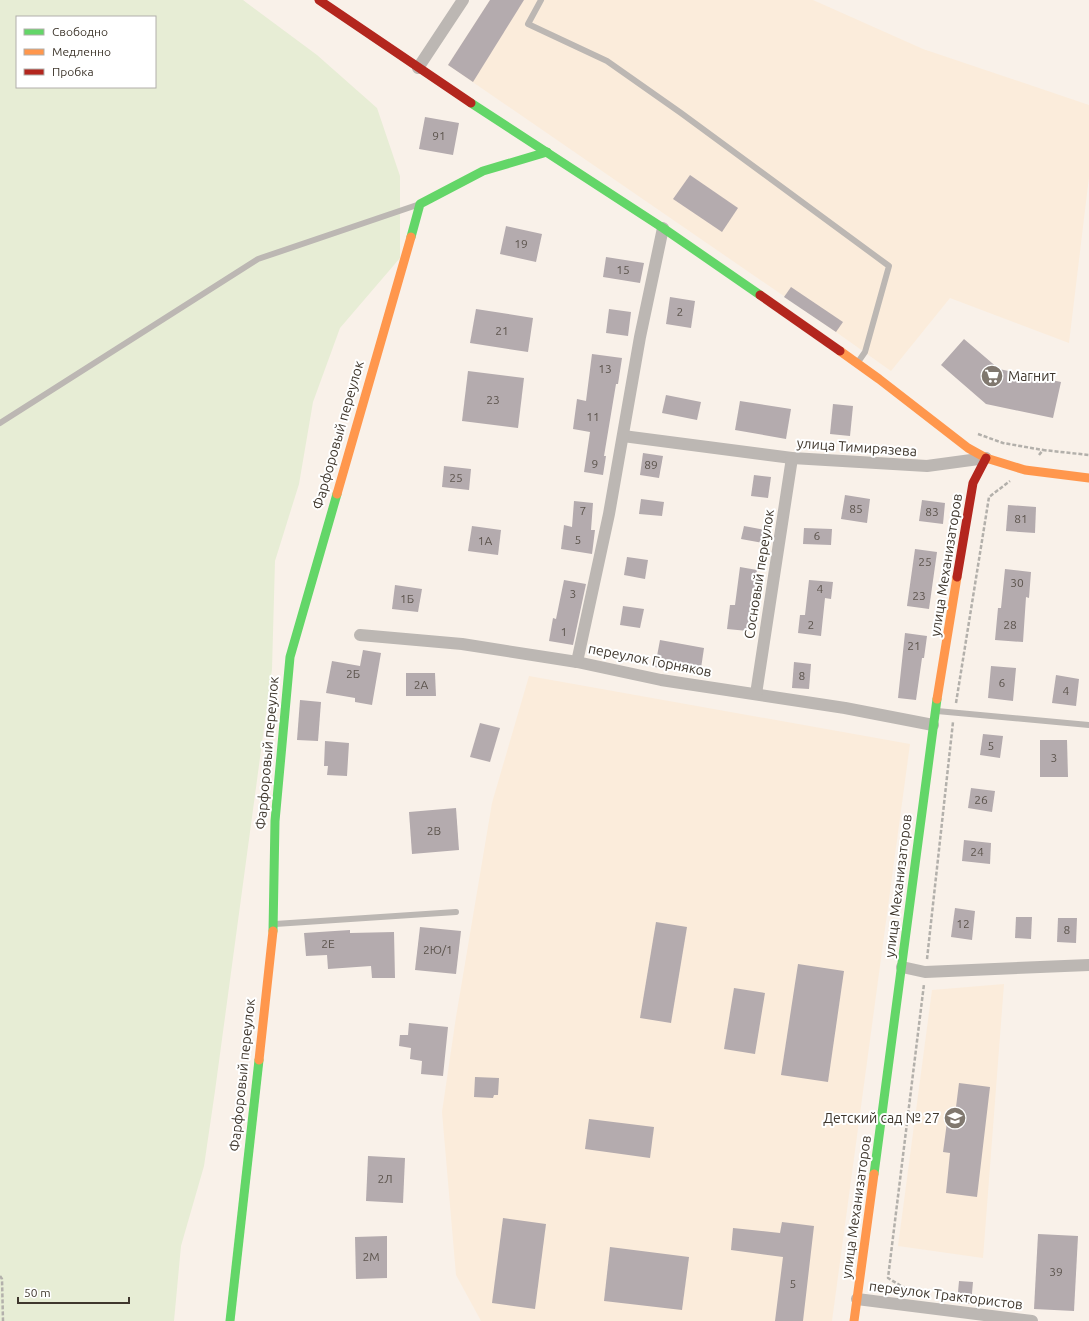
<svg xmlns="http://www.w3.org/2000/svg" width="1089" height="1321" viewBox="0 0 1089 1321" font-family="Ubuntu,sans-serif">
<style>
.built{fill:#fbecdb}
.green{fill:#e7edd5;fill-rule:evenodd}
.building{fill:#b4abae}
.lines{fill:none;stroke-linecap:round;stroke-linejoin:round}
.path{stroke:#b3b0ab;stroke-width:2.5;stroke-dasharray:4 2;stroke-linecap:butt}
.lane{stroke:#bcb7b3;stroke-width:6}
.street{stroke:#bcb7b3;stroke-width:12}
.fast{stroke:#63d668;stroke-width:9}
.slow{stroke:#ff974d;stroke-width:9}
.jam{stroke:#b3261e;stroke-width:9}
.labels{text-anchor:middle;stroke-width:4;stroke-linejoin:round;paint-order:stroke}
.number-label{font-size:12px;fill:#5c544d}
.poi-label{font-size:14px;fill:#3f372d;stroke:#fff;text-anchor:start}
.street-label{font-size:14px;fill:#3f372d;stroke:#fff}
</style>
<rect width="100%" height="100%" fill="#f9f1e9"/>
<g class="built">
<path d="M 490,0 L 813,0 L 923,49 L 1089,105 L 1089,177 L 1069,343 L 950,298 L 891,371 L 836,332 L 448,65 Z"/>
<path d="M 529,676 L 910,744 L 832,1321 L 481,1321 L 456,1275 L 442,1112 L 456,1017 L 492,803 Z"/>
<path d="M 1004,984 L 983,1258 L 898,1246 L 932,990 Z"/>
</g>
<path class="green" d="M 0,0 L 243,0 L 317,55 L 377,108 L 400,176 L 400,258 L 340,328 L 313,402 L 299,484 L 275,561 L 272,669 L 215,1091 L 204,1166 L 181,1246 L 174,1321 L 0,1321 ZM 17,17 L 155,17 L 155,87 L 17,87 Z"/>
<g class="building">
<path d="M 490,0 L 524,0 L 473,82 L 448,65 Z"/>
<path d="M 425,117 L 459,123 L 453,155 L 419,149 Z"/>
<path d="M 690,175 L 738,208 L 722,232 L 673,199 Z"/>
<path d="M 506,226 L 542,234 L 536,262 L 500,254 Z"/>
<path d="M 606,257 L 644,263 L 640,283 L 603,277 Z"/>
<path d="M 791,287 L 843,322 L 836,332 L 784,297 Z"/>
<path d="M 670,297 L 695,301 L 691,328 L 666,324 Z"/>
<path d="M 476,309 L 533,318 L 528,352 L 470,343 Z"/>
<path d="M 609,309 L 631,312 L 628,336 L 606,333 Z"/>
<path d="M 964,339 L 999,369 L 1061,382 L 1053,418 L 986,404 L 941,365 Z"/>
<path d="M 592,354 L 622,358 L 618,384 L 616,384 L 604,456 L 606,456 L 603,475 L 584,472 L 590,432 L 573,429 L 577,399 L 586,401 Z"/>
<path d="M 468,371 L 524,378 L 518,428 L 462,421 Z"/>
<path d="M 666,395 L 701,402 L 697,420 L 662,413 Z"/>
<path d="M 740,401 L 791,409 L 786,439 L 735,430 Z"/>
<path d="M 833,404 L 853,406 L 850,436 L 830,434 Z"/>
<path d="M 643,453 L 663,456 L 659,478 L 640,475 Z"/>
<path d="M 444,466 L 471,469 L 469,490 L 442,487 Z"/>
<path d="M 754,475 L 771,477 L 768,498 L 751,496 Z"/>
<path d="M 845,495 L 870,499 L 867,523 L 841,519 Z"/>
<path d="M 641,499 L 664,502 L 662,516 L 639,514 Z"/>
<path d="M 922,500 L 945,503 L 943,524 L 919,521 Z"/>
<path d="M 574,501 L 593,503 L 591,530 L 595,530 L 592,554 L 561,549 L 564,525 L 572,527 Z"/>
<path d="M 1008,505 L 1036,507 L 1035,533 L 1006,531 Z"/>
<path d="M 472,526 L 501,530 L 498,555 L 468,551 Z"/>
<path d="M 744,526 L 766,530 L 763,543 L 741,539 Z"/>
<path d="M 804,528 L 832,529 L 831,545 L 803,544 Z"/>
<path d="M 915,549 L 937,552 L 929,609 L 907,606 Z"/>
<path d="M 627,557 L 648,560 L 645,579 L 624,575 Z"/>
<path d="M 740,567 L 757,570 L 754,591 L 752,590 L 748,631 L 727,629 L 730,605 L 735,605 Z"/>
<path d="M 1005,569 L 1031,572 L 1029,598 L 1026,597 L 1023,642 L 995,640 L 998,608 L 1001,608 Z"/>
<path d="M 564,580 L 586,584 L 573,645 L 549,641 L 553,618 L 556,619 Z"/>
<path d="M 809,580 L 833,582 L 831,599 L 825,598 L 821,636 L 798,633 L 800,615 L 805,615 Z"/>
<path d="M 395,585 L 422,589 L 418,612 L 392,609 Z"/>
<path d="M 623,606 L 644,609 L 640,628 L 620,625 Z"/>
<path d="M 905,633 L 927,636 L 924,658 L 922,658 L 916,700 L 898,698 Z"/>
<path d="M 660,640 L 704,648 L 700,675 L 655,667 Z"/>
<path d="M 363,650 L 381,653 L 372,705 L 355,702 L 355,698 L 326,693 L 332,661 L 360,666 Z"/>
<path d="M 794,662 L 811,664 L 809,689 L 792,688 Z"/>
<path d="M 991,666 L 1016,668 L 1013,701 L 988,698 Z"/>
<path d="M 406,673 L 435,673 L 436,696 L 406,696 Z"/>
<path d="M 1056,675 L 1079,679 L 1076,706 L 1052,703 Z"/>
<path d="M 300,700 L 321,702 L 318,741 L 297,740 Z"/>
<path d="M 480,723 L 500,728 L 490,762 L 470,757 Z"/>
<path d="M 983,734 L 1003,736 L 1000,758 L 980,755 Z"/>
<path d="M 1040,740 L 1067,740 L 1068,777 L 1040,777 Z"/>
<path d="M 325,741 L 349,743 L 347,776 L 327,775 L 328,766 L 324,766 Z"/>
<path d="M 971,788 L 995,791 L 992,812 L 968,808 Z"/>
<path d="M 456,808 L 459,850 L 412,854 L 409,812 Z"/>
<path d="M 964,840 L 991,843 L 990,864 L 962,861 Z"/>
<path d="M 955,908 L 975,911 L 972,940 L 951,937 Z"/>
<path d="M 1016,917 L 1032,917 L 1031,939 L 1015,938 Z"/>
<path d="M 1058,918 L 1077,918 L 1076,943 L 1057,942 Z"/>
<path d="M 656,922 L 687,927 L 671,1023 L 640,1018 Z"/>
<path d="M 420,927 L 461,931 L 456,974 L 415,970 Z"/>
<path d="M 350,930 L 350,933 L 394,932 L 395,978 L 372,978 L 371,966 L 328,969 L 327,955 L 306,956 L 304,933 Z"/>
<path d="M 798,964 L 844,971 L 828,1082 L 781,1075 Z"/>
<path d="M 734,988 L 765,993 L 755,1054 L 724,1049 Z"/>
<path d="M 409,1023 L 448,1027 L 443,1076 L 421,1074 L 422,1061 L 410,1059 L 411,1048 L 399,1046 L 400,1035 L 408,1035 Z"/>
<path d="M 475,1077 L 499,1078 L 498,1095 L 494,1095 L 493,1098 L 474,1097 Z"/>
<path d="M 959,1083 L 990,1087 L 977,1197 L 946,1193 L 950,1153 L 943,1152 L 947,1122 L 954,1123 Z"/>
<path d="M 589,1119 L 654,1127 L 650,1158 L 585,1149 Z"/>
<path d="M 368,1156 L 405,1158 L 403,1203 L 366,1201 Z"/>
<path d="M 503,1218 L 546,1224 L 535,1309 L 492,1303 Z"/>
<path d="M 782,1222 L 814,1226 L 803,1321 L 775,1321 L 783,1257 L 731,1250 L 733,1228 L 780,1233 Z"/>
<path d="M 1038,1234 L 1078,1236 L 1074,1311 L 1034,1309 Z"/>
<path d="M 387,1236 L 387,1278 L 356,1279 L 355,1237 Z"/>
<path d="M 610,1247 L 689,1257 L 682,1310 L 604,1301 Z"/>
<path d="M 959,1281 L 973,1282 L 971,1304 L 957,1303 Z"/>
</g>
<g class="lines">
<g class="path">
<path d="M 978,434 L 1003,443 L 1043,450"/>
<path d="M 1039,455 L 1043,450 L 1089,455"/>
<path d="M 956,703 L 989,497 L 1010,481"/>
<path d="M 927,959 L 953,722"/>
<path d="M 0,1276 L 2,1279 L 3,1321"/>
<path d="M 911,1292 L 888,1278 L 924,984"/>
</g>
<g class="lane">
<path d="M 541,0 L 528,24 L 607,61 L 681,113 L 889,266 L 865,352 L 858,362"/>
<path d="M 0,423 L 258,259 L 417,205"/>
<path d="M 937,711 L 1089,725"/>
<path d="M 275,924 L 456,912"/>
</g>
<g class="street">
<path d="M 418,68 L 463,0"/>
<path d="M 623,436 L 792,458 L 927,466 L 986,458"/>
<path d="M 360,635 L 462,644 L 577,662 L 661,680 L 845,708 L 933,725"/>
<path d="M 577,662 L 609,514 L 640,337 L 663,228"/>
<path d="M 756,694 L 792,458"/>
<path d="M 902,967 L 925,972 L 1089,965"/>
<path d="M 857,1299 L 1032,1321"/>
</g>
<g class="fast">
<path d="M 471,103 L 663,228 L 760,295"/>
<path d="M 411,237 L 420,204 L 483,171 L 547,152"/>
<path d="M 273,931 L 275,821 L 290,657 L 337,494"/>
<path d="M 874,1174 L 937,699"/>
<path d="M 230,1321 L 259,1060"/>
</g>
<g class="slow">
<path d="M 840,351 L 879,379 L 968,448 L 986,458 L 1025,470 L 1089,478"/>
<path d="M 337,494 L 411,237"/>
<path d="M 937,699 L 957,577"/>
<path d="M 259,1060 L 273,931"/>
<path d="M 854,1321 L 874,1174"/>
</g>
<g class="jam">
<path d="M 319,0 L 471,103"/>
<path d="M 760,295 L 840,351"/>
<path d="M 957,577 L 973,483 L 986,458"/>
</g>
</g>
<defs>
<g id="supermarket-disc" transform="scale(1.15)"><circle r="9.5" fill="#80786f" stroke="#fff"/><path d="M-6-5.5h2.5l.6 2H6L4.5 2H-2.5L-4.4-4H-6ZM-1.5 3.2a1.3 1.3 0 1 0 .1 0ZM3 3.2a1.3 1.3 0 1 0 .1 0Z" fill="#fff"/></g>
<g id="school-disc" transform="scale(1.15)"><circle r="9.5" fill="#80786f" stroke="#fff"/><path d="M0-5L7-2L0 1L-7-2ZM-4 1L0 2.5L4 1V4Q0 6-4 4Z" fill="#fff"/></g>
</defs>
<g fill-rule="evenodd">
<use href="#supermarket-disc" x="992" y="376"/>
<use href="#school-disc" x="955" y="1118"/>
</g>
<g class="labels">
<g class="number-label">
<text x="439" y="140">91</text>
<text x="521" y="248">19</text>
<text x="623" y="274">15</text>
<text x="680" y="316">2</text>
<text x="502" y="335">21</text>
<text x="605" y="373">13</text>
<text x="493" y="404">23</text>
<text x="593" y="421">11</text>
<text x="595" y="468">9</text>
<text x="651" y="469">89</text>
<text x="456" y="482">25</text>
<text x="856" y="513">85</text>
<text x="583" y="515">7</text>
<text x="932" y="516">83</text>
<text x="1021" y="523">81</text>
<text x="817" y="540">6</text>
<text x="578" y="544">5</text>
<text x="485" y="545">1А</text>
<text x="925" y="566">25</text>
<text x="1017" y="587">30</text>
<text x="820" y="593">4</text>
<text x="573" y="598">3</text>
<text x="919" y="600">23</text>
<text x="407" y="603">1Б</text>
<text x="811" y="629">2</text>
<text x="1010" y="629">28</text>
<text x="564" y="636">1</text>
<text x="914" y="650">21</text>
<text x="353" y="678">2Б</text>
<text x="802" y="680">8</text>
<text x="1002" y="687">6</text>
<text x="421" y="689">2А</text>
<text x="1066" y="695">4</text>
<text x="991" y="750">5</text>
<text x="1054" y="762">3</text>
<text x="981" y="804">26</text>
<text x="434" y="835">2В</text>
<text x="977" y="856">24</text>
<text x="963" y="928">12</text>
<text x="1067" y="934">8</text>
<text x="328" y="948">2Е</text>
<text x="438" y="954">2Ю/1</text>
<text x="385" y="1183">2Л</text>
<text x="371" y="1261">2М</text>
<text x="1056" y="1276">39</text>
<text x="793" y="1288">5</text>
</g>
<g class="poi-label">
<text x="1008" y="381">Магнит</text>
<text x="940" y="1123" text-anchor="end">Детский сад № 27</text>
</g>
<g class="street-label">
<text transform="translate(338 435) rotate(-74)" y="5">Фарфоровый переулок</text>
<text transform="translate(857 447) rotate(4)" y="5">улица Тимирязева</text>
<text transform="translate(946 565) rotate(-81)" y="5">улица Механизаторов</text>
<text transform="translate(759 574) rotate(-81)" y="5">Сосновый переулок</text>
<text transform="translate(650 660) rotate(11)" y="5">переулок Горняков</text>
<text transform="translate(267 753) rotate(-85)" y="5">Фарфоровый переулок</text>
<text transform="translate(898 886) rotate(-83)" y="5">улица Механизаторов</text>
<text transform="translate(242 1075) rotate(-84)" y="5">Фарфоровый переулок</text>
<text transform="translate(856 1207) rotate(-82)" y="5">улица Механизаторов</text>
<text transform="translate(946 1295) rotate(7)" y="5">переулок Трактористов</text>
</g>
</g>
<rect x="16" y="16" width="140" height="72" fill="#ffffff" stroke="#b2afab"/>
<rect x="24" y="29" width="20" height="6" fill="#63d668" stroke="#b2afab"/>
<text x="52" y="36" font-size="12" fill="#3f372d">Свободно</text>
<rect x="24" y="49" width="20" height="6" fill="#ff974d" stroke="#b2afab"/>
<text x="52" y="56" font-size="12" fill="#3f372d">Медленно</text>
<rect x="24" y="69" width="20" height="6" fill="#b3261e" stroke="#b2afab"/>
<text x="52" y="76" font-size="12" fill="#3f372d">Пробка</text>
<path d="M18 1297v6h111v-6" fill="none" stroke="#3f372d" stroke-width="2"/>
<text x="24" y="1297" font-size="12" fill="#3f372d" stroke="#ffffff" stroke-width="3" paint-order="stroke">50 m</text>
</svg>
